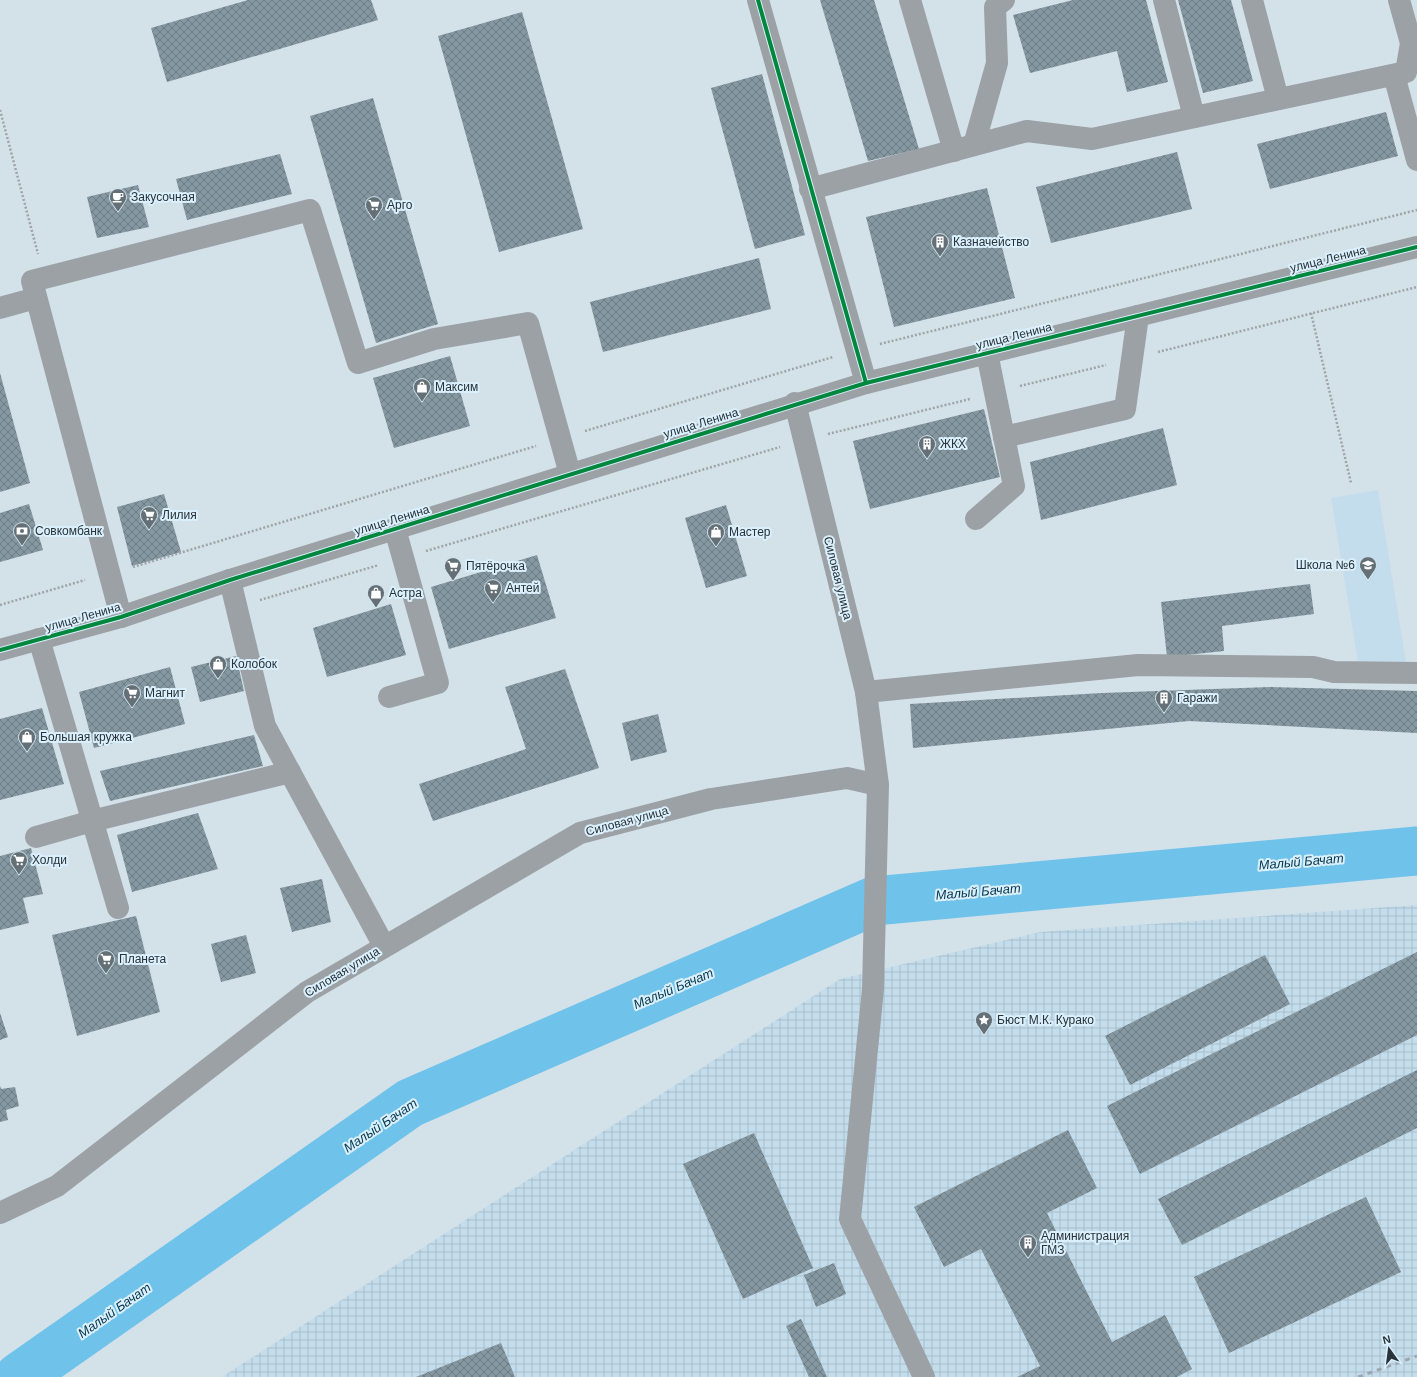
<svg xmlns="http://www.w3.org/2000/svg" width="1417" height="1377" viewBox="0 0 1417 1377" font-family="Helvetica,sans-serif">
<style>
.built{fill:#c4ddec}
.industrial{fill:url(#industrial-grid)}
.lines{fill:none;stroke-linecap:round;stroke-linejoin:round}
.river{stroke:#6fc2ea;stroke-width:49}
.building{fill:url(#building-cross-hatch)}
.path{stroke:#9ca5a8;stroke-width:2.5;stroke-dasharray:2 2;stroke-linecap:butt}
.minor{stroke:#9ca1a5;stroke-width:22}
.rail{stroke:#9da6ad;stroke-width:3;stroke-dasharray:5 5;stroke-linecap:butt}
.cycleway-casing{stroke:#dbf0fd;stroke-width:6}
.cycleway{stroke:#00873e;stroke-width:4}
.labels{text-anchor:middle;stroke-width:4;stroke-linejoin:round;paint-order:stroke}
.poi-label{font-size:12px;fill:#283238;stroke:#dbf0fd;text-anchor:start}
.street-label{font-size:12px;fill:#283238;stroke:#dbf0fd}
.water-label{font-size:13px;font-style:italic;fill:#04364c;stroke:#dbf0fd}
</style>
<defs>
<pattern id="industrial-grid" width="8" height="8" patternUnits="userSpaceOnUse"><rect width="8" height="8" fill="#c4ddec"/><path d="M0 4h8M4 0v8" fill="none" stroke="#a8becb"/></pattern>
<pattern id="building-cross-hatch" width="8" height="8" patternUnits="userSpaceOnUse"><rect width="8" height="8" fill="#8597a0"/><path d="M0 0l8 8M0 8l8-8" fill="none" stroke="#6d7c83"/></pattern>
</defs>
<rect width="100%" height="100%" fill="#d3e1e9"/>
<path class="built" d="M 1378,490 L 1406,662 L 1359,669 L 1331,498 Z"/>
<path class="industrial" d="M 1417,905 L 1417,1377 L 222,1377 L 840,979 L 1040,932 Z"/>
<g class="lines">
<path class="river" d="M 19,1377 L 410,1103 L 874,901 L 1417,851"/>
</g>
<g class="building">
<path d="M 248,0 L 371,0 L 378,20 L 167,82 L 151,28 Z"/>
<path d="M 820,0 L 874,0 L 919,149 L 868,161 Z"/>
<path d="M 1073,0 L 1146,0 L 1168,82 L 1127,92 L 1117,51 L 1030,73 L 1013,15 Z"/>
<path d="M 1178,0 L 1231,0 L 1253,81 L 1203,93 Z"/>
<path d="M 522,12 L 583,229 L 499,252 L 438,36 Z"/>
<path d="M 762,74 L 805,235 L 755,249 L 711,88 Z"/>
<path d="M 373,98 L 438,324 L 376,343 L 310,116 Z"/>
<path d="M 1386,112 L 1398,156 L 1270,189 L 1257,144 Z"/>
<path d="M 1177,152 L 1192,209 L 1051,243 L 1036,187 Z"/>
<path d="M 280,154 L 292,194 L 187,220 L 176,179 Z"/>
<path d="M 138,185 L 149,227 L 97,238 L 87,197 Z"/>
<path d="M 987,188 L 1015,298 L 894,327 L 866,217 Z"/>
<path d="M 759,258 L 771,309 L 603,352 L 590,302 Z"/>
<path d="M 450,356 L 470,426 L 394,448 L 373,378 Z"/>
<path d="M 0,373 L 30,483 L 0,492 Z"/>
<path d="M 984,409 L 1000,477 L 870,509 L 853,441 Z"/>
<path d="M 1163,428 L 1177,485 L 1041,520 L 1030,462 Z"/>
<path d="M 164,494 L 181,552 L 132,566 L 117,507 Z"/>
<path d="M 29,504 L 43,550 L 0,562 L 0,513 Z"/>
<path d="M 726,505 L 747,576 L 706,588 L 685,518 Z"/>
<path d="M 537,555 L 556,618 L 449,649 L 431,587 Z"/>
<path d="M 1310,584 L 1314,614 L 1222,626 L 1224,651 L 1167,657 L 1161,602 Z"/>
<path d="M 391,604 L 406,655 L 327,677 L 313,628 Z"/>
<path d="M 236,656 L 244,691 L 200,702 L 191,667 Z"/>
<path d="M 170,667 L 185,724 L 94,748 L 79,692 Z"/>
<path d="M 565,669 L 599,768 L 433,821 L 419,784 L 526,749 L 505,687 Z"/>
<path d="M 1270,687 L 1417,691 L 1417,733 L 1189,721 L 913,748 L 910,704 L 1102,693 Z"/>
<path d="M 42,708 L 64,784 L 0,800 L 0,719 Z"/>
<path d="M 658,714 L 667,752 L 631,761 L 622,723 Z"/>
<path d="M 254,735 L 263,766 L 110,801 L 100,771 Z"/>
<path d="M 198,813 L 218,869 L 132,892 L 117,835 Z"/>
<path d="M 31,848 L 43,894 L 23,898 L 29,923 L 0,930 L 0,856 Z"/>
<path d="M 322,879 L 331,922 L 292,932 L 280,888 Z"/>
<path d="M 136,916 L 160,1012 L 77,1036 L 52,935 Z"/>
<path d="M 246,935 L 256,973 L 221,982 L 211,944 Z"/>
<path d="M 1417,952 L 1417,1035 L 1140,1174 L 1107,1106 Z"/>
<path d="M 1265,955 L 1290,1004 L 1130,1085 L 1105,1036 Z"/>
<path d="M 0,1013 L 8,1037 L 0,1040 Z"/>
<path d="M 1417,1070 L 1417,1128 L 1182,1245 L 1158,1199 Z"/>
<path d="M 0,1086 L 1,1089 L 15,1087 L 19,1106 L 6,1110 L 8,1120 L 0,1122 Z"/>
<path d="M 1068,1130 L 1097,1188 L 1047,1213 L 1112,1342 L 1165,1315 L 1192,1369 L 1177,1377 L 1017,1377 L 1040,1366 L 981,1249 L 944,1267 L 914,1207 Z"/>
<path d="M 754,1133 L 813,1268 L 743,1299 L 683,1164 Z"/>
<path d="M 1366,1197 L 1401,1272 L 1229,1353 L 1194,1277 Z"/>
<path d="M 834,1263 L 846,1294 L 816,1307 L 804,1275 Z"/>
<path d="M 801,1319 L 827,1377 L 809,1377 L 786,1326 Z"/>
<path d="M 501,1343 L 515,1377 L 416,1377 Z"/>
</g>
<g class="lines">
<g class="path">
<path d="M 0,110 L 38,254"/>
<path d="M 1311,313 L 1351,483"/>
<path d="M 880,344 L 1417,210"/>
<path d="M 1158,352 L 1417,287"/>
<path d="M 1020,386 L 1106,365"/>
<path d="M 585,431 L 833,357"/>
<path d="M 828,434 L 970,399"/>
<path d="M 426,551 L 780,447"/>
<path d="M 133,567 L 536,446"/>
<path d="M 260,600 L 379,565"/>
<path d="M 0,605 L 85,580"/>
</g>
<g class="minor">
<path d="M 758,0 L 866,383"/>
<path d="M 910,0 L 954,151"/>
<path d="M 1164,0 L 1194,117"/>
<path d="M 1252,0 L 1278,99"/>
<path d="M 1399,0 L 1411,43"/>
<path d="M 1394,75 L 1417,160"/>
<path d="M 974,145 L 997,63 L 995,7 L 1004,0"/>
<path d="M 810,189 L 1027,131 L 1092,139 L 1406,72 L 1411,43 L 1417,41"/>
<path d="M 0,308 L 36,298"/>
<path d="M 1004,437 L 1125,409 L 1138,316"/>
<path d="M 976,519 L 1014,486 L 987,353"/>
<path d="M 230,580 L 265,726 L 384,946"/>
<path d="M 121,617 L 32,281 L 310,210 L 358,363 L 434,339 L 528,323 L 570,474"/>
<path d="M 39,639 L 118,908"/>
<path d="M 0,650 L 121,617 L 230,580 L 866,383 L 1417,247"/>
<path d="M 866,692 L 1138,665 L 1313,667 L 1334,672 L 1417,673"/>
<path d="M 389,697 L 438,683 L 395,529"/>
<path d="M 878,785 L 873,989 L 850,1219 L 924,1377"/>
<path d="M 36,837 L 92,821 L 290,772"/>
<path d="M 0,1213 L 57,1186 L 307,992 L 580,833 L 711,799 L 847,778 L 878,785 L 866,692 L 795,403"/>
</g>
<path class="rail" d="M 1358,1377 L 1417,1356"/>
<g class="cycleway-casing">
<g id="cycleway">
<path d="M 758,0 L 866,383"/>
<path d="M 0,650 L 121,617 L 230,580 L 866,383 L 1417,247"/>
</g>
</g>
<use href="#cycleway" class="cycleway"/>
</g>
<defs>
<g id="cafe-pin" transform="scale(0.9)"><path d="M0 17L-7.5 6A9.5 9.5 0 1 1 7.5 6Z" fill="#646f76" stroke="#dbf0fd"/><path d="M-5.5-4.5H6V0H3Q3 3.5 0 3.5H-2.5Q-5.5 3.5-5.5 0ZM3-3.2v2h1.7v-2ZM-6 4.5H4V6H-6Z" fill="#fff"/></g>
<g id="supermarket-pin" transform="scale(0.9)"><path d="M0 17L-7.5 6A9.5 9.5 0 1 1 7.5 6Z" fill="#646f76" stroke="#dbf0fd"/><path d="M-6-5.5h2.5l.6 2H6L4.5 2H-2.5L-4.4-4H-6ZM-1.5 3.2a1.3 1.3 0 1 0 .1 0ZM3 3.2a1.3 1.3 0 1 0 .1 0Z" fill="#fff"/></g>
<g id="building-pin" transform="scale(0.9)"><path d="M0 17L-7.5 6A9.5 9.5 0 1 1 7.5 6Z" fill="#646f76" stroke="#dbf0fd"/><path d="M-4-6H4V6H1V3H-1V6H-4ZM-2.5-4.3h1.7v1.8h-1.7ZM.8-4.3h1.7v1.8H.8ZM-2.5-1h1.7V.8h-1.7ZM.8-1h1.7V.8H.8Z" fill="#fff"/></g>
<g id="shop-pin" transform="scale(0.9)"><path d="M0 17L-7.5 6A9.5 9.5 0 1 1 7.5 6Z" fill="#646f76" stroke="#dbf0fd"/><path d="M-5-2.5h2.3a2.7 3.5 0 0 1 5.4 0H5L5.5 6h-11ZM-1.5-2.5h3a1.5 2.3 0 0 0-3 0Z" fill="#fff"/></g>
<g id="bank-pin" transform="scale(0.9)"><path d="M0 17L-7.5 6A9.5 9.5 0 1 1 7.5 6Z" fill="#646f76" stroke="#dbf0fd"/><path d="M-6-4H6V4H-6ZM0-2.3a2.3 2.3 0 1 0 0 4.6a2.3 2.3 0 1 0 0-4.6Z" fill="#fff"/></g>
<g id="school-pin" transform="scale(0.9)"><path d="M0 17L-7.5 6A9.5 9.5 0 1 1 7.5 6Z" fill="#646f76" stroke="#dbf0fd"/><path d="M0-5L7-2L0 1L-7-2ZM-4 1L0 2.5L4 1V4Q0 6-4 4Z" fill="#fff"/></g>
<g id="sight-pin" transform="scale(0.9)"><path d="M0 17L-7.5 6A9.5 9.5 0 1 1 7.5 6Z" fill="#646f76" stroke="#dbf0fd"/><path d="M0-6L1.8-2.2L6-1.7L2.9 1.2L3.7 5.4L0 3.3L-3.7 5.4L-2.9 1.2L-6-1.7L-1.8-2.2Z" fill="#fff"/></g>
</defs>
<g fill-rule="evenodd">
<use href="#cafe-pin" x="118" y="197"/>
<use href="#supermarket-pin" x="374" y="205"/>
<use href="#building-pin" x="940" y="242"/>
<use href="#shop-pin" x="422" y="387"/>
<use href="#building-pin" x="927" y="444"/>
<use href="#supermarket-pin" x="149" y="515"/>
<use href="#bank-pin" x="22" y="531"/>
<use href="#shop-pin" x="716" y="532"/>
<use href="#school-pin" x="1368" y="565"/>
<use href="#supermarket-pin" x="453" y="566"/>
<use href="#supermarket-pin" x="493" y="588"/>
<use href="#shop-pin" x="376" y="593"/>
<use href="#shop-pin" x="218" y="664"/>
<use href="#supermarket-pin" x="132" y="693"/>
<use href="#building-pin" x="1164" y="698"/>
<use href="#shop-pin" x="27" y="737"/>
<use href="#supermarket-pin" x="19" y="860"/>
<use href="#supermarket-pin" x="106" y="959"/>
<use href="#sight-pin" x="984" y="1020"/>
<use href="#building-pin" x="1028" y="1243"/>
</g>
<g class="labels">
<g class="poi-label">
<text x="131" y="201">Закусочная</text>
<text x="387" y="209">Арго</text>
<text x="953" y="246">Казначейство</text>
<text x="435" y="391">Максим</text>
<text x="940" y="448">ЖКХ</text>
<text x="162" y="519">Лилия</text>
<text x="35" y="535">Совкомбанк</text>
<text x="729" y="536">Мастер</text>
<text x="1355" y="569" text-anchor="end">Школа №6</text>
<text x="466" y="570">Пятёрочка</text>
<text x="506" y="592">Антей</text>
<text x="389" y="597">Астра</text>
<text x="231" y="668">Колобок</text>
<text x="145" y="697">Магнит</text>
<text x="1177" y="702">Гаражи</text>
<text x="40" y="741">Большая кружка</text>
<text x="32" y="864">Холди</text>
<text x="119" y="963">Планета</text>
<text x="997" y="1024">Бюст М.К. Курако</text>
<text x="1041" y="1240">Администрация<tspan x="1041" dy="14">ГМЗ</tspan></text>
</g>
<g class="street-label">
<text transform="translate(1328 259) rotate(-14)" y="4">улица Ленина</text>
<text transform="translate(1014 336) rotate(-14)" y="4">улица Ленина</text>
<text transform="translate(701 423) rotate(-17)" y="4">улица Ленина</text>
<text transform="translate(392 520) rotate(-17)" y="4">улица Ленина</text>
<text transform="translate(838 578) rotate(76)" y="4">Силовая улица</text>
<text transform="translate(83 617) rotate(-16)" y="4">улица Ленина</text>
<text transform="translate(627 821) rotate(-15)" y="4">Силовая улица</text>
<text transform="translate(342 972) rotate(-31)" y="4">Силовая улица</text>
</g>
<g class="water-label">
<text transform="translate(1301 861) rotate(-5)" y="5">Малый Бачат</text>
<text transform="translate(978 891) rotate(-5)" y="5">Малый Бачат</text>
<text transform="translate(673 988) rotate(-23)" y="5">Малый Бачат</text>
<text transform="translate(380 1125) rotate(-34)" y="5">Малый Бачат</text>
<text transform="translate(114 1310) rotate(-35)" y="5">Малый Бачат</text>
</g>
</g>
<g transform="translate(1389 1349) rotate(346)" stroke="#dbf0fd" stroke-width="3" paint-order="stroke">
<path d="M0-3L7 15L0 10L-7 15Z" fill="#283238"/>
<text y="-6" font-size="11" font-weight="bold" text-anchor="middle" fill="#283238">N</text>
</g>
</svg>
